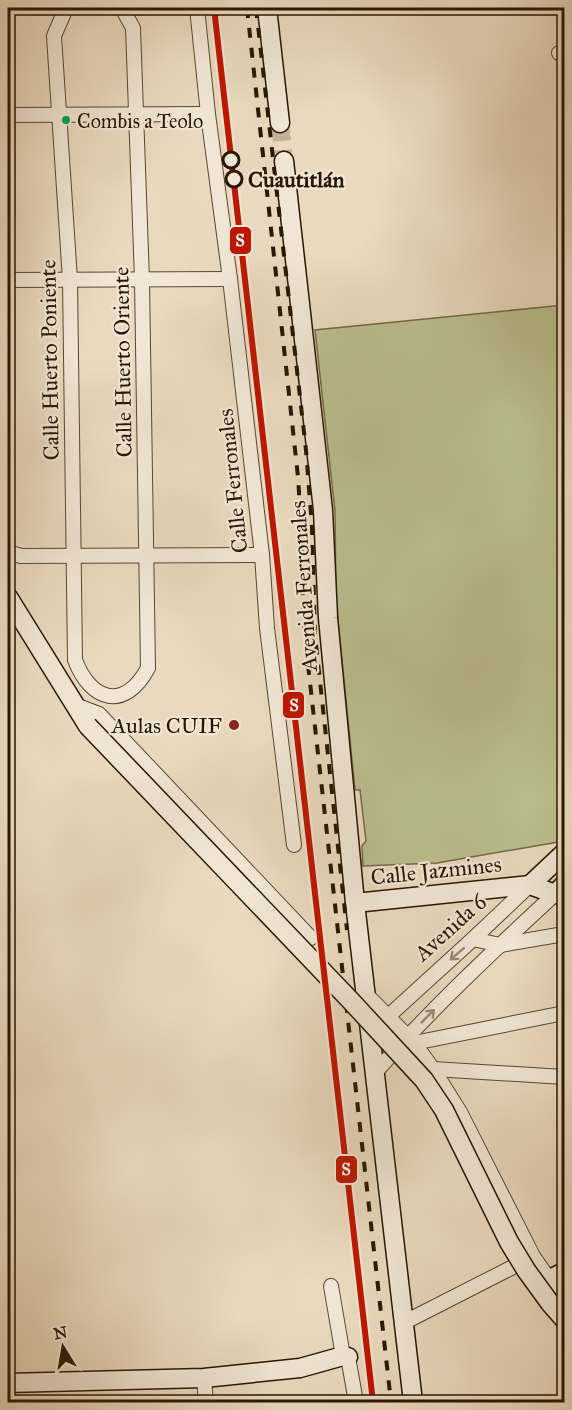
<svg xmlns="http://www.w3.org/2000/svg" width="572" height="1410" viewBox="0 0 572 1410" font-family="'IM FELL Great Primer',serif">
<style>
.green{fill:#bbbe8e;stroke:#726a48;stroke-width:1.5}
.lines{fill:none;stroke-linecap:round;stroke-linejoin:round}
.secondary-tunnel{stroke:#c3b298;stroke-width:18;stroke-dasharray:18 9;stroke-linecap:butt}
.street-casing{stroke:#584831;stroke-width:16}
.secondary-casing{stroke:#281702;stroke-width:21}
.street{stroke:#f1e6d5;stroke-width:14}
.secondary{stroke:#f1e6d5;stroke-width:18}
.rail{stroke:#281702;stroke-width:4;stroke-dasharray:10 10;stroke-linecap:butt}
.secondary-bridge-casing{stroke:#281702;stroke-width:21;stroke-linecap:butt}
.secondary-bridge{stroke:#f1e6d5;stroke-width:18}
.rail-1-casing{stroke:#f1e6d5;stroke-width:10}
.rail-1{stroke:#bf1600;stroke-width:6}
.oneway{stroke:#978976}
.bus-dot{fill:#00a651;stroke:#f1e6d5;stroke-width:2}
.stop-dot{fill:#f1e6d5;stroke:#281702;stroke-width:3}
.poi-dot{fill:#8f2418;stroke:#f1e6d5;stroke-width:2}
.labels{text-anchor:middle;stroke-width:4.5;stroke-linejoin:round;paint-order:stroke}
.bus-label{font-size:20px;fill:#281702;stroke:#f1e6d5;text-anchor:start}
.stop-label{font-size:22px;font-weight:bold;fill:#281702;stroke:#f1e6d5;text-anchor:start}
.street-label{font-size:22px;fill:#281702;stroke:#f1e6d5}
.poi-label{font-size:22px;fill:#281702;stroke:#f1e6d5;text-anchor:end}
.line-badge{stroke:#f1e6d5;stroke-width:2}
.badge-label{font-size:16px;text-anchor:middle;font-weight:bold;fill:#fff}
</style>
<rect width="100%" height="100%" fill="#ead9be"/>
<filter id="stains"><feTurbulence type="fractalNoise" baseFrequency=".00333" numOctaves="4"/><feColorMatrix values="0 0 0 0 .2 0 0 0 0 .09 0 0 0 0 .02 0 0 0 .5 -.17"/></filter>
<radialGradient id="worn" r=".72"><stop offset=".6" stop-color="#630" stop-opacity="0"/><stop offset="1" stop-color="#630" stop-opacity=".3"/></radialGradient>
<path class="green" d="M 564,305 L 564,841 L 437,863 L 363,866 L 362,846 L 366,841 L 360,790 L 355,790 L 336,600 L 335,511 L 315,330 Z"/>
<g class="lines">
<path class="secondary-tunnel" d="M 280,123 L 284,161"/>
<g class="street-casing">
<g id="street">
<path d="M 66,8 L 54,36 L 70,280 L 75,660 C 91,702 125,711 148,668 L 142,280 L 133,28 L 122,8"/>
<path d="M 197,8 L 208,114 L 230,279 L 262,555 L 267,628 L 294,845"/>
<path d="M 559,53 L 564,52"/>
<path d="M 8,115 L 208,114"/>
<path d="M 8,280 L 230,279"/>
<path d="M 8,552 L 21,556 L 262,555"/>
<path d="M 78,706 L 99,714 L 311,938"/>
<path d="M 473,939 L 500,945 L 564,934"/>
<path d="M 365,993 L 414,1043 L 433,1069 L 460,1112 L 533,1256 L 564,1301"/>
<path d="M 382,1022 L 473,939 L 530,885"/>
<path d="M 414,1043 L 564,1013"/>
<path d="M 433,1069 L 564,1077"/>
<path d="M 374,1074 C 430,1010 492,952 555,894"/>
<path d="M 331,1286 L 343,1356"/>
<path d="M 403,1323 L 511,1268"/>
<path d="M 348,1357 L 356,1402"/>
<path d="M 204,1378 L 206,1402"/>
</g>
</g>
<g class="secondary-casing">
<g id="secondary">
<path d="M 267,8 L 280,123"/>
<path d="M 284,161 L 323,510 L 328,618 L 355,903 L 413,1402"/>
<path d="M 8,597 L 88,726"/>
<path d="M 530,885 L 564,853"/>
<path d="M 355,903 L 530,885 L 555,894 L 564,885"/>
<path d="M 550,1279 L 564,1272"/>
<path d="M 550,1303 L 564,1319"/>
<path d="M 8,1383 L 204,1378 L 300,1368 L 343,1356 L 348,1357"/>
</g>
</g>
<use href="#street" class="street"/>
<use href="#secondary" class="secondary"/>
<g class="rail">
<path d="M 247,8 L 298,477 C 302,534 301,590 306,647 L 391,1402"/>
<path d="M 256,8 L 306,450 L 312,527 L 315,635 L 347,930"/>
</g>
<g class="secondary-bridge-casing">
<path id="secondary-bridge" d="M 88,726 L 351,1001 L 424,1080 L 444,1110 L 509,1242 L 526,1270 L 550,1303"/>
</g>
<use href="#secondary-bridge" class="secondary-bridge"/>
<g class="rail-1-casing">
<path id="rail-1" d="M 214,8 L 373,1402"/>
</g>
<use href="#rail-1" class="rail-1"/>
</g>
<defs><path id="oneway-shaft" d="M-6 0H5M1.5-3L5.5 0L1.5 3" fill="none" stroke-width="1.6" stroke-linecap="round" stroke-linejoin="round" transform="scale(1.5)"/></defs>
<g class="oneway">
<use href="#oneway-shaft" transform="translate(457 954) rotate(139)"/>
<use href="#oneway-shaft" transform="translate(428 1016) rotate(-45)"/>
</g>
<circle class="bus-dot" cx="66" cy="120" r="5"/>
<g class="stop-dot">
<circle cx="231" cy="160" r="8"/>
<circle cx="234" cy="179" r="8"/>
</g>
<circle class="poi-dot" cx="234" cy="725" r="6"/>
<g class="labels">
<g class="bus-label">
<text x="77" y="128">Combis a Teolo</text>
</g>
<g class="stop-label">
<text x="248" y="187">Cuautitlán</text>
</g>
<g class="street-label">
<text transform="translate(49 360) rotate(-91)" y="8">Calle Huerto Poniente</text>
<text transform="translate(122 362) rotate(-91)" y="8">Calle Huerto Oriente</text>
<text transform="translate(232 481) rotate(-96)" y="8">Calle Ferronales</text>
<text transform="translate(303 586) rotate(-94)" y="8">Avenida Ferronales</text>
<text transform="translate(436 870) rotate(-6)" y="8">Calle Jazmines</text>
<text transform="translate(450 927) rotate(-42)" y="8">Avenida 6</text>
</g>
<g class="poi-label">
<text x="222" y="733">Aulas CUIF</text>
</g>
</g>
<g class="line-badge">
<rect x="229" y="226" width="23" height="29" rx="6" fill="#bf1600"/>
<rect x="282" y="691" width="23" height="28" rx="6" fill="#bf1600"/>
<rect x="335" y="1155" width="23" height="29" rx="6" fill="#bf1600"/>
</g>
<g class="badge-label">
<text x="240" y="246">S</text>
<text x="294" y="711">S</text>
<text x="346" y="1175">S</text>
</g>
<rect width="572" height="1410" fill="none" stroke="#ead9be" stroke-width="30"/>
<rect x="9" y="9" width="554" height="1392" fill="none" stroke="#281702" stroke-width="3"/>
<rect x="15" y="15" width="542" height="1380" fill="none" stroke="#281702" stroke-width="1.5"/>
<g transform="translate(63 1347) rotate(349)" stroke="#f1e6d5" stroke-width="4.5" paint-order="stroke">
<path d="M0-4.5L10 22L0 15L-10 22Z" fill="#281702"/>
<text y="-9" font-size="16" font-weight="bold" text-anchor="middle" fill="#281702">N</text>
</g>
<rect width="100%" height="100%" filter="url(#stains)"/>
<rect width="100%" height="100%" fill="url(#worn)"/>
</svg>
